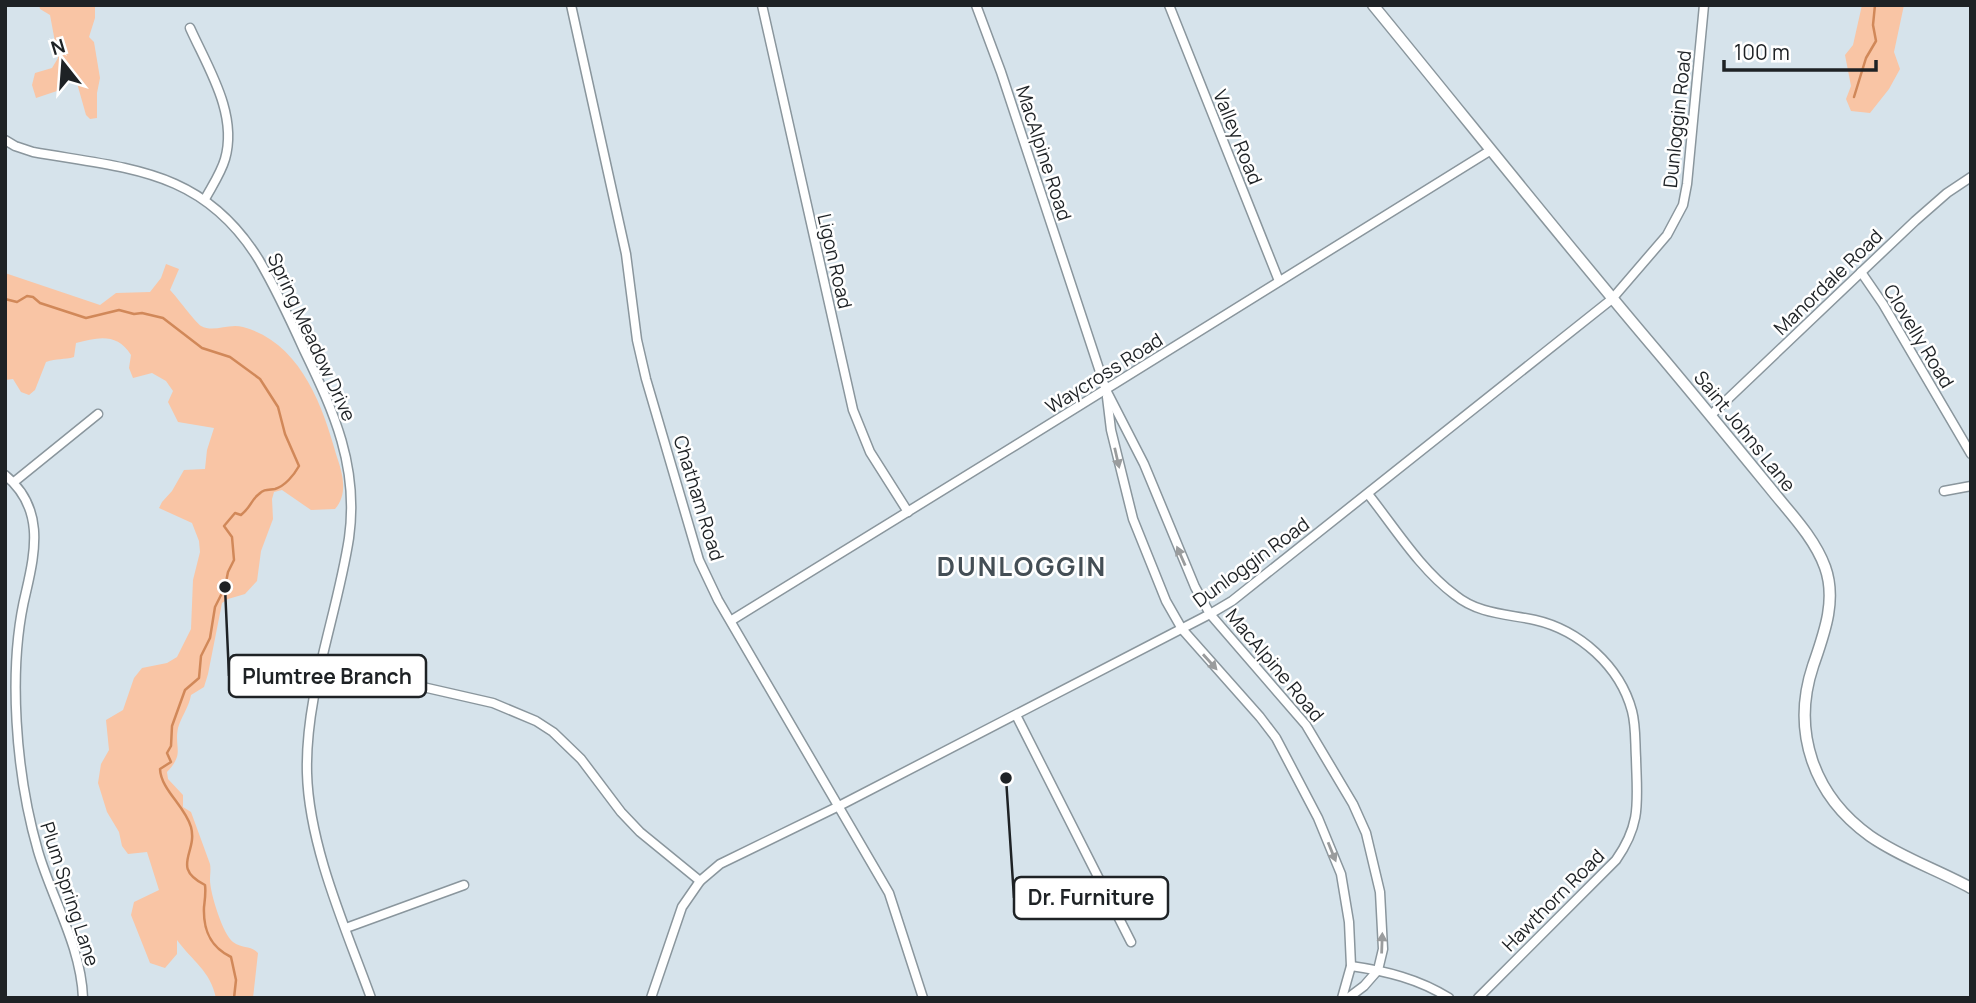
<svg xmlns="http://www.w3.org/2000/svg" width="1976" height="1003" viewBox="0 0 1976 1003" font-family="Manrope,sans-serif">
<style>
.green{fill:#f9c5a5}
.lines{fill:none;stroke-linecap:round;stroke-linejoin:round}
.stream{stroke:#d18859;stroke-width:2.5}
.minor-casing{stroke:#8a969d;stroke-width:11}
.tertiary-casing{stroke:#8a969d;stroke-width:13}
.minor{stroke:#fff;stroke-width:8}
.tertiary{stroke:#fff;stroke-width:10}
.oneway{fill:#9a9c9d}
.labels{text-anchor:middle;stroke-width:5;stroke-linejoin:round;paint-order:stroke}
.street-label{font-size:19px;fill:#1e2225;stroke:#fff}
.district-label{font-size:26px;font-weight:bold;letter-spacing:2px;fill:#444e55;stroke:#fff}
.leader{fill:none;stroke:#1e2225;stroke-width:2.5}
.callout-dot{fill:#1e2225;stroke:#fff;stroke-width:2.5}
.callout{fill:#fff;stroke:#1e2225;stroke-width:2.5}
.callout-label{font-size:21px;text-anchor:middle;font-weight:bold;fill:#1e2225}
</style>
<rect width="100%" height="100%" fill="#d6e3eb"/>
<g class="green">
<path d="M 39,5 L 95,5 L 95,18 L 89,37 L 94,42 L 100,78 L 97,93 L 97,118 L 90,119 L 86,115 L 73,69 L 64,72 L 57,91 L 36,98 L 32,85 L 35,73 L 52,68 L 58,58 L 50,15 L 40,9 Z"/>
<path d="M 1862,5 L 1904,5 L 1894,52 L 1900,69 L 1889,89 L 1870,113 L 1851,111 L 1846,99 L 1851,86 L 1845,55 L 1853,45 Z"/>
<path d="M 166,264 L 179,269 L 170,290 C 177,297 195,322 201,326 C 214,333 228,323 243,327 C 299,342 322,403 336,454 C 342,472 349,493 335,509 L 311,510 L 282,490 L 274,492 L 272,499 L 273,519 L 261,551 L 257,581 L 245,594 L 228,599 L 222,603 L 208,674 L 204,687 L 191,695 C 189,707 181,717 178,728 C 174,749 185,753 167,772 L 168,779 L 183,795 L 183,807 L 191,812 L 210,864 C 211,870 210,874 210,880 C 210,893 223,935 233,942 C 242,949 251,945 258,953 L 253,998 L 216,998 C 210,970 192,961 177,940 L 177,954 L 165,968 L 150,963 L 131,915 L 134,902 L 159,890 L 147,852 L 128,854 L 122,846 L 119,832 L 107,812 L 98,783 L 101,764 L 109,750 L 106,720 L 123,710 L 134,678 L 142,668 L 167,663 L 177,657 L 191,629 L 193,580 L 200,552 L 199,541 L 192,523 L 159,508 L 162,502 L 172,491 L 184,470 L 205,469 L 207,450 L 214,428 L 178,422 L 168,402 L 173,391 L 166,381 L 152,373 L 133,378 L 129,368 L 131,355 C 117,333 99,337 76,343 L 74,357 C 64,360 57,358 46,362 L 35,390 L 29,395 L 21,392 L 13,379 L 5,380 L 5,273 L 100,305 L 116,293 L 150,292 L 161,278 Z"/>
</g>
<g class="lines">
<g class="stream">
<path d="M 1854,97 L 1866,58 L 1876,41 L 1873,25 L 1875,5"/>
<path d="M 5,299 L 17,302 L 27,296 L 33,297 L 40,303 L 86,318 L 119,310 L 134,314 L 142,313 L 163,318 L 202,348 L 230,357 L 260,379 L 278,407 L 285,434 L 299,466 C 294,475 285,486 275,489 C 268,490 264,489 259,494 C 251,500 251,507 241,515 L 235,513 L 224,526 L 232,537 L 234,560 L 228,572 L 225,587 L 215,607 L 210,638 L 201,656 L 199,678 L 185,690 L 172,726 L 171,746 L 167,753 L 171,762 L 160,769 C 161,790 185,806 191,827 C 198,853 170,867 205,885 C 206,893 205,899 204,907 C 203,930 210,947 231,957 L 236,980 L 234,998"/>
</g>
<g class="minor-casing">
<g id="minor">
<path d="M 571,5 L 626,254 L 637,340 L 646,379 L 699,560 L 718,600 L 889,893 L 923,998"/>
<path d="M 762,5 L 853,410 L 870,452 L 908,512"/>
<path d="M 976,5 L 1001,72 L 1106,390 L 1144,464 L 1195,587 L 1210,614 L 1306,725 L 1353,804 L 1366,833 L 1380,892 L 1383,949 L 1378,970 L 1364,986 L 1348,998"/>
<path d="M 1169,5 L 1279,281"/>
<path d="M 190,28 C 208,68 238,114 225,159 C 221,173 212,186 205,199"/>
<path d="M 5,140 L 15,146 L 33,152 C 129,169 203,169 259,260 C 276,289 290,319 304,350 C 334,412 359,467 349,538 C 337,616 305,694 307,773 C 309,847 346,929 371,998"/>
<path d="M 1861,272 L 1883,304 L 1971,454"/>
<path d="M 1107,397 L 1111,430 L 1133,519 L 1166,601 L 1182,629 L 1260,717 L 1276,738 L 1318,818 L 1341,874 L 1349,922 L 1351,966 L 1342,998"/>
<path d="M 1711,415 L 1915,221 L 1947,193 L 1971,177"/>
<path d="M 5,475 C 44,507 36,549 26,592 C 7,669 16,775 38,851 C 52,899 81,946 83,998"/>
<path d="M 14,482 L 98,414"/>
<path d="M 1944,491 L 1971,486"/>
<path d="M 1368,494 C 1395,528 1420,569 1455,595 C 1478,614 1507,614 1535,620 C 1579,630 1620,666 1632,711 C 1636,726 1635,742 1636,758 C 1637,801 1642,823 1616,860 L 1478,998"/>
<path d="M 732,620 C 986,465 1238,306 1491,150"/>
<path d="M 322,664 L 493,703 L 536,721 L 553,732 L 581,759 L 621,812 L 640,832 L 700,881"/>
<path d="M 1016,715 L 1131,942"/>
<path d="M 346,928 L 464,885"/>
<path d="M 1351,966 C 1386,971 1419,979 1449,998"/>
<path d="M 651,998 L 682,907 L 700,881 L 720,864 L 839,806 L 1210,614 L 1232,601 L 1612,299 L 1667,235 L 1683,205 L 1687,184 L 1704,5"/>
</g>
</g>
<g class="tertiary-casing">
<path id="tertiary" d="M 1373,5 C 1469,122 1563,241 1661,356 C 1698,400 1734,444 1770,488 C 1789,512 1814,537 1825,567 C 1837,600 1824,634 1813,666 C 1791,732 1814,796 1870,836 C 1900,857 1938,870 1971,888"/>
</g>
<use href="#minor" class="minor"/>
<use href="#tertiary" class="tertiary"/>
</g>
<defs><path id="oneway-solid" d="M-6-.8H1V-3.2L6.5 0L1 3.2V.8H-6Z" transform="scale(1.75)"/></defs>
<g class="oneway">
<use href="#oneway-solid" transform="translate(1117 458) rotate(77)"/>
<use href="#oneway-solid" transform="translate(1181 556) rotate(-114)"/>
<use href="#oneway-solid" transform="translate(1210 662) rotate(48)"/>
<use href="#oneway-solid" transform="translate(1332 852) rotate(68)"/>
<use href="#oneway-solid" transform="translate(1382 943) rotate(-88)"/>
</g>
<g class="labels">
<g class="street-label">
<text transform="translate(1677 119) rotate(-84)" y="7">Dunloggin Road</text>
<text transform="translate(1238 137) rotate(68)" y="7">Valley Road</text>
<text transform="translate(1044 153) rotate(72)" y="7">MacAlpine Road</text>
<text transform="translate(835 261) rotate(77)" y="7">Ligon Road</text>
<text transform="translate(1828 282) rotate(-44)" y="7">Manordale Road</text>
<text transform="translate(1919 336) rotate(59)" y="7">Clovelly Road</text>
<text transform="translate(312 337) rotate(65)" y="7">Spring Meadow Drive</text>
<text transform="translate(1104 373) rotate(-32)" y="7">Waycross Road</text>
<text transform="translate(1745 431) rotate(51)" y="7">Saint Johns Lane</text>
<text transform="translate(699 498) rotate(73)" y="7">Chatham Road</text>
<text transform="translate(1251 562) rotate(-36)" y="7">Dunloggin Road</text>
<text transform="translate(1275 665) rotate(50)" y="7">MacAlpine Road</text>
<text transform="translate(70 894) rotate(72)" y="7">Plum Spring Lane</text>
<text transform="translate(1553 900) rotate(-45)" y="7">Hawthorn Road</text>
</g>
<g class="district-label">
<text x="1022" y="576">DUNLOGGIN</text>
</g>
</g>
<path class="leader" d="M225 587L229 676M1006 778L1014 898"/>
<g class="callout-dot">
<circle cx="225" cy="587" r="7"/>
<circle cx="1006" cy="778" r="7"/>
</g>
<g class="callout">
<rect x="229" y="655" width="197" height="42" rx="7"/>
<rect x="1014" y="877" width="154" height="42" rx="7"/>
</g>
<g class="callout-label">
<text x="327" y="684">Plumtree Branch</text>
<text x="1091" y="905">Dr. Furniture</text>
</g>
<rect width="1976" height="1003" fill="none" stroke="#1e2225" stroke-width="14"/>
<g transform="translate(63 63) rotate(343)" stroke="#ffffff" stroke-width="5" paint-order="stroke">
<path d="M0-5L12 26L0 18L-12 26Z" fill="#1e2225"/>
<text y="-10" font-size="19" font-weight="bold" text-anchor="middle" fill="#1e2225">N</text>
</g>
<path d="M1724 60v10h152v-10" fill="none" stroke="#1e2225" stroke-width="3.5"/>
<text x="1734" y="60" font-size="21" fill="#1e2225" stroke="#ffffff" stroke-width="5" paint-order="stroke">100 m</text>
</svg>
